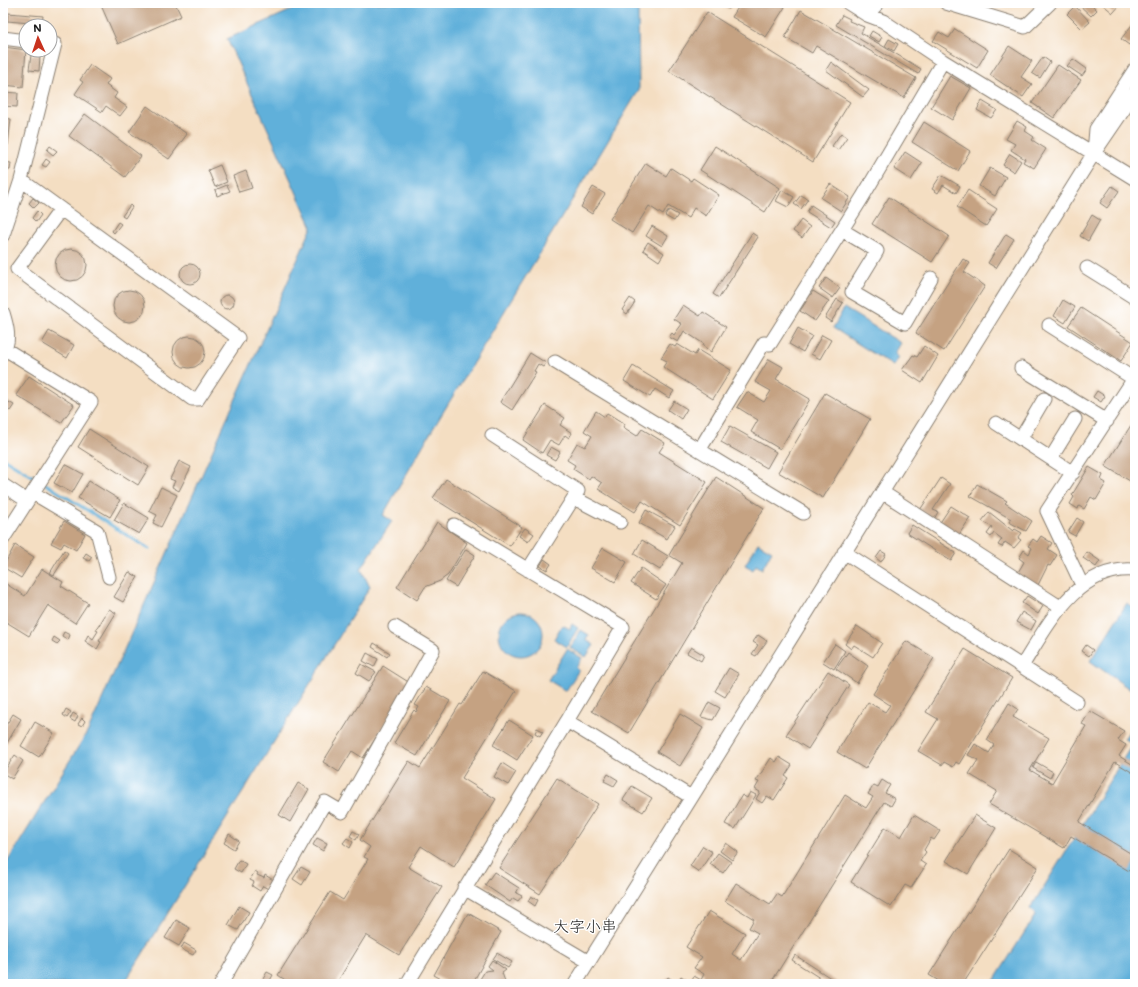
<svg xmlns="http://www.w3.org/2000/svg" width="1138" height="987" viewBox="0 0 1138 987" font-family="Mali,'Klee One',sans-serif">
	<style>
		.water { fill: #60b0da; stroke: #3e667b }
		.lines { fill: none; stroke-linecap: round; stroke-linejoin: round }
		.stream { stroke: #60b0da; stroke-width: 3 }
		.building { fill: #c5a282 }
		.minor-casing { stroke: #887d6f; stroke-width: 15 }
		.minor { stroke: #fff; stroke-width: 13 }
		.labels { text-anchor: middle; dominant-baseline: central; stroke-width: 3; stroke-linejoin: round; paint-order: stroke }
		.quarter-label { font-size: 16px; fill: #1c1c1c; stroke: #fff }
	</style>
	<rect width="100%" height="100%" fill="#fff"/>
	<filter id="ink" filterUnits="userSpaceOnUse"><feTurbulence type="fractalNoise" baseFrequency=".025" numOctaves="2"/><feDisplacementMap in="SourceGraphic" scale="8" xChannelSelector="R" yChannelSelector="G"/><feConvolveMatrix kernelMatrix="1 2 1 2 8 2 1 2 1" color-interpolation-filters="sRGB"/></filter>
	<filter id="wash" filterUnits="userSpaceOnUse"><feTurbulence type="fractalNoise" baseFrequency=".012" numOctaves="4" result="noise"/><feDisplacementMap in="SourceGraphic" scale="16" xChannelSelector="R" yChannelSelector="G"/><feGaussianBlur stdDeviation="0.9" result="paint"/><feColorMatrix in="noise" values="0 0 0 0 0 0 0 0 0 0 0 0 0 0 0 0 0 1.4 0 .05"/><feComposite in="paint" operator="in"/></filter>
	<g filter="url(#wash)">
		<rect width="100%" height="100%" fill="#f4dec2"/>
		<path class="water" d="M307,3H638L639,90L425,442L383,515L392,521L361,569L370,587L124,984H3V869L88,731L312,227L227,39Z
			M844,308L901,343L895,353L899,358L893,366L833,328Z
			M758,543L772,551L762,569L756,565L753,570L745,565Z
			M1127,603L1135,608V693L1090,661Z
			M499 634a22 22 0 1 1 44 0a22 22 0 1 1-44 0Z
			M572,624L578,628L567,647L554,639L562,625L570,629Z
			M581,630L589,635L586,640L594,645L586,657L570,648Z
			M567,649L582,658L576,668L579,670L566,691L548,680Z
			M1135,722V984H992L1036,914L1030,909L1133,743L1124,739Z"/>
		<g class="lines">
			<path class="stream" d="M3,458L37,479
				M44,483L149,549"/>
		</g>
		<g id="blocks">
			<path class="building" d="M100,3H175L181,16L118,44Z
				M726,3H733L729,9L724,6Z
				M741,3H779L785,7L766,37L732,17Z
				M1077,3H1090L1097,10L1091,16Z
				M1101,3H1122L1113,13Z
				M1075,6L1090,22L1082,29L1067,14Z
				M801,10L916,78L904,98L816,46L812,53L785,37Z
				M707,12L850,102L813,162L669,71Z
				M8,13L43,16L42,24L7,21Z
				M842,15L850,19L849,21L864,27L861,33L921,69L918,74L836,25Z
				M1135,21V38L1129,45L1121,39Z
				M955,29L988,50L977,68L933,41L939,32L949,38Z
				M872,31L882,37L879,42L869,36Z
				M889,39L898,44L894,51L885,46Z
				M1009,46L1032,61L1021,77L1032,84L1023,97L990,75Z
				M3,47L26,50L23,87L3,85Z
				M31,55H40L39,71L29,70Z
				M1043,57L1050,62L1040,78L1032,73Z
				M1073,59L1087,69L1082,76L1067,66Z
				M831,62L869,90L863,97L826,70Z
				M90,65L110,79L106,85L117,93L114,98L127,107L120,116L106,106L102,112L75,94L83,82L80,80Z
				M1058,65L1081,80L1054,118L1032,103Z
				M950,76L971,88L952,120L931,107Z
				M3,92L18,93L17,107L3,106Z
				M982,101L997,110L991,118L977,110Z
				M147,106L187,134L169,159L129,132Z
				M85,114L141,156L125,177L69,136Z
				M3,118L11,119L8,145H3Z
				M1017,121L1027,127L1025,131L1034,137L1032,140L1046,149L1034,168L1023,162L1025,159L1011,150L1015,144L1006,139Z
				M924,122L970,151L958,171L912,142Z
				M841,133L847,137L838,150L832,146Z
				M50,146L57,151L53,155L47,150Z
				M715,146L780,188L765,212L700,170Z
				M905,152L922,163L911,180L894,169Z
				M1010,154L1021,161L1014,172L1003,165Z
				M46,159L50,162L46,167L42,165Z
				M3,162L11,163L10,170H3Z
				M646,163L666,176L671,168L691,181L693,178L719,195L706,216L694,208L688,218L668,206L663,215L649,206L632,233L610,219Z
				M220,165L227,182L215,187L208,170Z
				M990,168L1006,177L995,196L979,186Z
				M246,171L252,188L239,192L233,176Z
				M3,175L6,176L4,206H3Z
				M941,175L960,186L956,193L943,185L938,193L932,189Z
				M830,184L850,197L841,211L821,198Z
				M227,185L230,191L217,196L215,190Z
				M1112,186L1119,191L1107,208L1100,203Z
				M593,187L605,194L592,214L581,207Z
				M782,190L794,197L788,207L776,201Z
				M968,190L997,209L986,226L957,207Z
				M801,195L808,199L801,209L794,204Z
				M889,197L949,236L932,262L872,224Z
				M33,198L39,203L34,208L29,203Z
				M130,205L132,207L125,218L122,216Z
				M811,205L835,221L831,227L807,212Z
				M669,210L678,215L674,221L665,216Z
				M37,211L41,215L36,222L32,218Z
				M1092,215L1100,220L1088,241L1080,236Z
				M801,220L810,227L802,238L793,231Z
				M118,222L121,224L114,233L112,231Z
				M652,226L668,236L662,246L646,236Z
				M752,233L758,237L719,298L713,294Z
				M1006,234L1014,239L996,268L988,263Z
				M648,242L664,253L659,261L643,250Z
				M55 265a16 16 0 1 1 32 0a16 16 0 1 1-32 0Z
				M963,259L970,263L964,272L985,286L944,351L916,333Z
				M180 274a10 10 0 1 1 20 0a10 10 0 1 1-20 0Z
				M826,278L840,288L833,298L819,288Z
				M113 306a16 16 0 1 1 32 0a16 16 0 1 1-32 0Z
				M813,291L829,301L815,321L800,311Z
				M220 302a7 7 0 1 1 14 0a7 7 0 1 1-14 0Z
				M630,298L635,302L627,314L622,310Z
				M837,299L843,303L831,322L825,318Z
				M1063,300L1075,307L1065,323L1054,316Z
				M683,305L700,316L703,312L726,327L711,352L703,346L704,344L684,331L678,342L669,337L672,333L674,335L682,324L674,319Z
				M1081,308L1133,342L1121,361L1068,326Z
				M798,328L812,336L803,352L789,344Z
				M49,331L74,345L67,358L42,343Z
				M822,335L831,340L820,359L811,354Z
				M173 352a16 16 0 1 1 32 0a16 16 0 1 1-32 0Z
				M670,344L675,347L677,344L695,355L698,350L731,370L713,399L663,367L667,361L661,358Z
				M924,346L938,356L922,383L902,370L913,355L917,357Z
				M530,353L546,363L543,367L538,364L534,371L536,372L512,410L500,402Z
				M769,359L783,367L776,379L810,399L780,449L751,432L758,420L737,407L747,392L764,402L771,391L755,382Z
				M633,366L674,391L669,398L655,389L650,397L624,381Z
				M29,376L74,405L61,423L16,395Z
				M1097,391L1105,396L1101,402L1093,397Z
				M825,393L870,419L823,498L778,472Z
				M3,399L14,405L10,411L3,406Z
				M674,401L687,409L681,419L668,410Z
				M545,405L565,418L560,425L572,433L569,438L565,435L559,445L550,440L542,453L523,440Z
				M596,411L605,417L607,413L625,424L623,427L637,436L642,429L665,443L659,452L707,482L680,525L642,501L635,512L598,489L602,483L591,476L589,479L573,469L575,465L567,460L577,443L585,447L592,436L584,431Z
				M1135,419V484L1105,466Z
				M730,426L776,452L767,468L721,442Z
				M89,429L149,467L138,485L78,447Z
				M551,447L560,452L555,460L546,455Z
				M179,461L191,467L179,491L172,487L175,481L170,479Z
				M65,464L83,474L72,493L54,483Z
				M1089,467L1103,475L1101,480L1106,483L1096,500L1091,497L1084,509L1079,506L1078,509L1070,504L1074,497L1072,495Z
				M716,477L764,508L629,733L592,711L682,563L669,555Z
				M941,478L950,484L933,510L938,512L934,519L920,510Z
				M446,479L522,527L510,546L433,498Z
				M89,481L120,500L110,517L78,498Z
				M977,484L1007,501L1005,503L1032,521L1026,531L1009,522L1011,519L970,496Z
				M161,487L177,495L161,527L153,523L157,515L149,511Z
				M124,503L149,518L139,534L114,520Z
				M951,506L970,518L958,536L939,524Z
				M646,510L675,526L667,539L639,523Z
				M989,512L1013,531L1015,529L1022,533L1018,538L1021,540L1014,548L1005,542L1002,547L998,545L1002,539L994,533L991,537L987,534L992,527L982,521Z
				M1077,518L1083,522L1075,536L1068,532Z
				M64,521L85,534L76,550L64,543L61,548L51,543Z
				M437,522L467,543L448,575L440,581L425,587L417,600L397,587Z
				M912,525L956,553L951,561L907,533Z
				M525,528L534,534L528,542L519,536Z
				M1041,536L1052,543L1048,549L1057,555L1050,566L1048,565L1037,587L1017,574L1024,562L1019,558L1024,550L1029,554L1032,548L1028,546L1033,539L1037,542Z
				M642,540L668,556L660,570L634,554Z
				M15,545L34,557L21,578L3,567Z
				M603,548L627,562L615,582L591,568Z
				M466,549L475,555L456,587L446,581Z
				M64,550L68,553L54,575L50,573Z
				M881,551L886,554L881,562L876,558Z
				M1087,552L1100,561L1096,567L1083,558Z
				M86,553L92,557L89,561L83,558Z
				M544,559L551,564L547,570L540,566Z
				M641,568L666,585L656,599L631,583Z
				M42,569L63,582L61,586L88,603L75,623L48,605L29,636L3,620V582L25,596Z
				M129,572L138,577L123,602L114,597Z
				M1027,596L1043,606L1038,614L1022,603Z
				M109,609L116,613L99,641L101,642L97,649L85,641L88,635L93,639L98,631L96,630Z
				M1022,612L1036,621L1031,630L1016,622Z
				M857,626L882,643L873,657L854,645L851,649L845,644Z
				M64,632L70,635L68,640L62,636Z
				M758,635L767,641L756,656L752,654L758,645L753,642Z
				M54,637L60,641L57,644L52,641Z
				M906,641L934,658L865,769L837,752L868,702L885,712L890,705L873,694Z
				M374,643L390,653L387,657L372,647Z
				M835,644L845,651L834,669L823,662Z
				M1086,645L1093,650L1089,656L1082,651Z
				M691,647L704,655L701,661L687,653Z
				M965,649L1012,678L959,764L956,762L953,767L944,762L942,765L918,751L938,719L926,712Z
				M848,652L868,666L857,683L836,669Z
				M367,653L378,659L374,667L363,661Z
				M361,664L376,672L369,681L356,673Z
				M383,666L410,683L363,758L352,751L339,772L323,762Z
				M729,668L739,674L725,697L715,691Z
				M483,671L516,691L462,778L496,799L454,867L421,846L408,867L442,887L399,955L366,935L336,984H291L278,975L330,892L343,900L368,859L364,857L370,847L360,840L409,761L420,768L460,704L462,705Z
				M828,671L849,685L808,749L786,735Z
				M426,687L450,701L417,756L394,743L414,710L416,712L419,707L415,705Z
				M709,702L720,708L713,720L701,717Z
				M1009,703L1018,709L1013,717L1049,738L1030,770L1052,783L1086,726L1082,724L1090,711L1124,731L1118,740L1126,745L1119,756L1135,766V774L1115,762L1079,822L1135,856V861L1129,871L1071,836L1064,848L989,804L997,791L969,774L978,760L968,755L975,744L989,753L994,745L987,740Z
				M66,709L71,712L67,718L63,715Z
				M73,713L78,716L75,722L70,719Z
				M13,714L21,719L7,743L3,740V730Z
				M680,714L703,728L680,766L657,752Z
				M82,718L85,721L82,726L78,724Z
				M509,720L533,735L517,760L493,745Z
				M35,722L54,733L39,757L21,746Z
				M537,728L543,731L540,736L535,733Z
				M15,755L23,761L12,779L3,773Z
				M779,757L792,765L785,776L788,778L774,800L767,796L762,803L756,799L760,792L755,789L759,782L756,781L771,758L776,762Z
				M1036,762L1053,772L1050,778L1033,768Z
				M502,763L516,772L508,785L494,777Z
				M608,774L618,780L614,786L604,781Z
				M557,778L598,804L540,894L499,868Z
				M882,780L890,785L885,793L895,799L891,806L884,802L770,984H663L668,977L677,983L681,976L690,982L694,976L701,980L704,974L694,968L702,957L686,947L709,911L745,933L732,954L741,960L758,933L749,928L754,919L725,901L736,883L770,904L777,894L782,897L845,795L866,808L873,797L868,794L874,785L878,787Z
				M298,783L309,789L290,822L279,815Z
				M632,786L652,798L643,812L623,800Z
				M750,792L756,795L735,829L725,824L742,795L747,798Z
				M914,815L940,831L934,840L931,838L924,850L926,852L920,861L926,865L911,888L905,885L891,907L851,882L885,827L901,837Z
				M975,815L996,828L968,874L946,861Z
				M353,831L359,834L356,840L350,836Z
				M229,834L239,841L234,849L224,843Z
				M317,838L327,843L323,851L313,845Z
				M347,838L353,842L350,848L343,843Z
				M726,843L738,852L732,860L720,851Z
				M703,846L712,852L699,872L690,866Z
				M1009,849L1038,867L963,984H944L929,975Z
				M718,853L731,862L723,873L710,864Z
				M239,860L246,864L241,873L234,869Z
				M301,867L310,872L302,885L293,879Z
				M255,871L258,873L257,875L264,878L265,875L275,881L270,890L263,886L260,891L252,886L254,882L250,880Z
				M494,872L519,888L516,893L522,896L518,901L513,898L510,902L485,885Z
				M531,896L538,900L535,906L528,901Z
				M239,906L249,912L238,930L228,925Z
				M468,913L501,932L472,984H450L434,975Z
				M176,920L190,928L179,946L165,938Z
				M184,943L196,950L193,955L181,949Z
				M497,953L512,962L508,968L493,959Z
				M795,955L840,984H829L792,960Z
				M492,960L506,970L502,973L506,984H477L485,971L493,970L488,966Z
				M267,972L273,975L268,984H260Z"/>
		</g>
	</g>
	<g filter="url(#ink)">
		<use href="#blocks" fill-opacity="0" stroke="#887d6f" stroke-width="1"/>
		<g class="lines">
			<g class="minor-casing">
				<path id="minor" d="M848,3L867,15L883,21L943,61L1135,179
					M946,3L1025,27L1050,3
					M867,15L878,3
					M3,38L26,41
					M50,43L55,44L21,180L238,338L198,399H192L17,269L61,209
					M1094,153L1096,129L1135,69
					M842,230L877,251L852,292L905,323L931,278
					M3,235L21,180
					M1087,268L1135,298
					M3,313C7,326 11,340 3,353
					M1049,325L1134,379
					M555,362L803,513
					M1021,368L1107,421
					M996,423L1073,473
					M492,435L578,491L528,570
					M1021,438L1044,399
					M700,449L764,343L770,344L862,198L943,61
					M1051,458L1075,419
					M3,485L26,500
					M882,492L1060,607
					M33,493L97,531L109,577
					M574,498L620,522
					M454,525L623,627L567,721
					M3,539L91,402L5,349
					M844,552L1077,702
					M1082,585L1047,511L1135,377
					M1022,666C1048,625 1077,565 1135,570
					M464,888L589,962
					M221,984L325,802L342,812L433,650L395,627
					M407,984L567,721L691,797
					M575,984L1094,153L1135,93"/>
			</g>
			<use href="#minor" class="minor"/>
		</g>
	</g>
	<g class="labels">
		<g class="quarter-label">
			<text x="585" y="925">大字小串</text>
		</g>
	</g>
	<rect width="1138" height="987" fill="none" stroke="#fff" stroke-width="16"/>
	<g transform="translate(38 38) rotate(357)"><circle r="19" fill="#ffffff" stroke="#a4a4a4"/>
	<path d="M0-3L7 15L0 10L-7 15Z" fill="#c8321e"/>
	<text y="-6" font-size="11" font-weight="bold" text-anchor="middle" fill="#1c1c1c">N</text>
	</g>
</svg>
